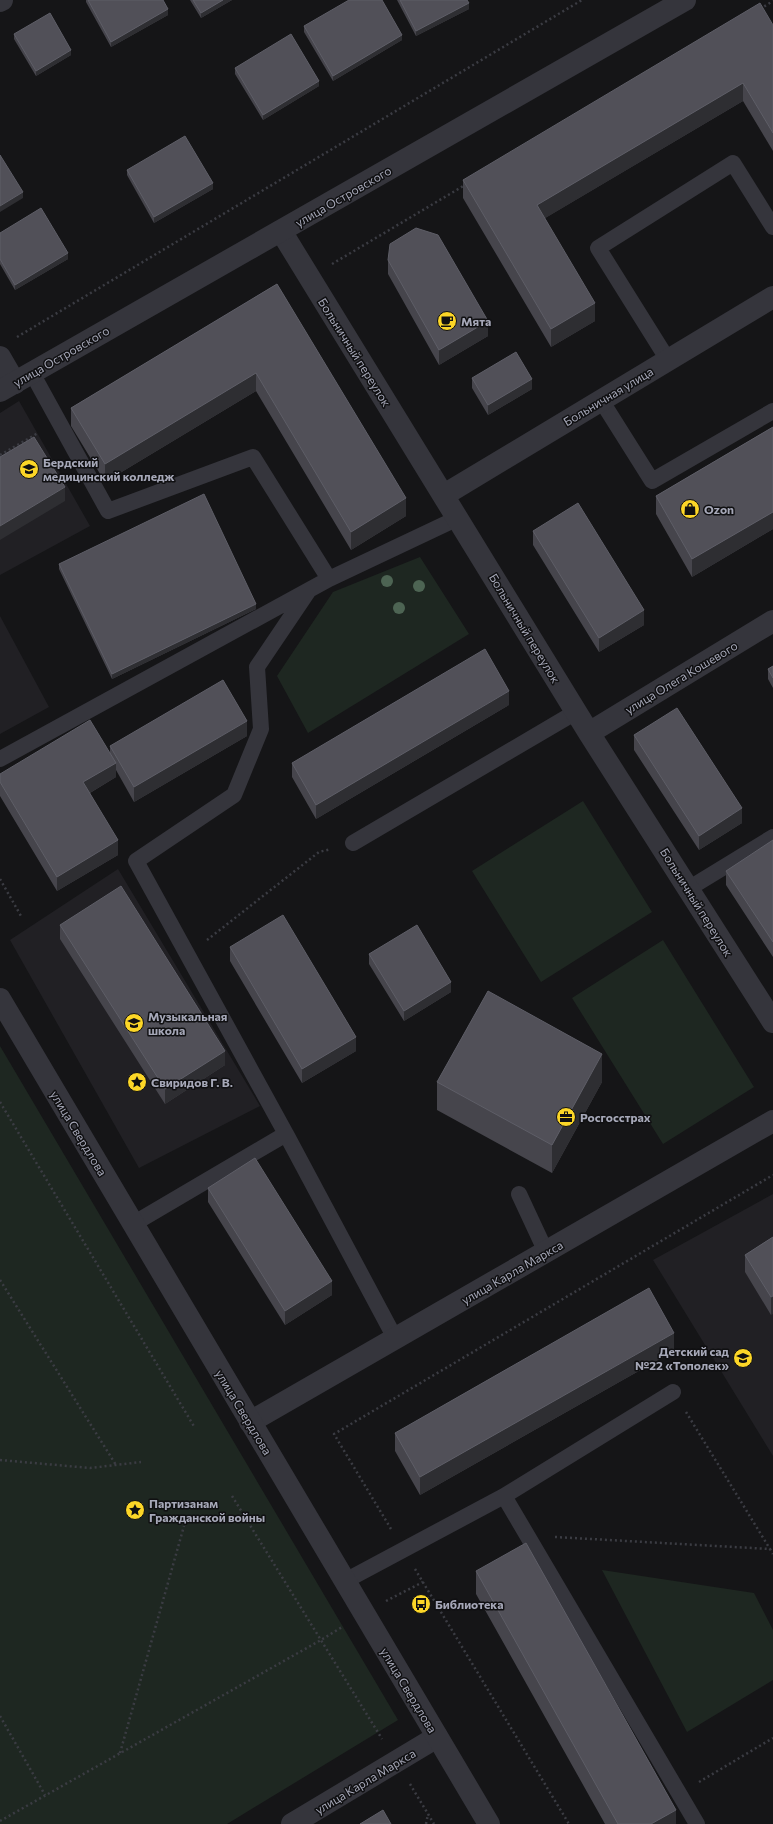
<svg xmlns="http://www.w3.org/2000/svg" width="773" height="1824" viewBox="0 0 773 1824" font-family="Commissioner,sans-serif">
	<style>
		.built { fill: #212024 }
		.green { fill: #1e2721 }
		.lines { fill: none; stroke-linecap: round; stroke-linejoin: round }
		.path { stroke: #3b3c43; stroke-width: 2.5; stroke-dasharray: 2 3; stroke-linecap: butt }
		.service { stroke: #35353c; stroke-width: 16 }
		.minor { stroke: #35353c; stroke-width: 22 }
		.tertiary { stroke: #35353c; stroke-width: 22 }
		.tree { fill: #4d6453 }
		.wall { fill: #46454c }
		.shaded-wall { fill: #2e2e32 }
		.building { fill: #515058; stroke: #5e5e67 }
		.labels { text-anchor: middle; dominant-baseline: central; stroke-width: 3; stroke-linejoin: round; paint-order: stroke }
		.street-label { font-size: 12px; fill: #a6a8b8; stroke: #101012 }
		.poi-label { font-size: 12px; font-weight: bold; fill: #a6a8b8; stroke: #101012; text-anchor: start }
	</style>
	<rect width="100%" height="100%" fill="#151517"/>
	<path class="built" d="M19,401L90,526L0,575V413Z
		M0,616L49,707L0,734Z
		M118,869L260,1106L139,1168L10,940Z
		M773,1194V1456L653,1260Z"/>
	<path class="green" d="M420,557L469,634L308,733L277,676L333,592Z
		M583,801L652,912L541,982L472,871Z
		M663,940L754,1087L663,1144L572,998Z
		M0,1046L398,1720L227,1824H0Z
		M602,1570L754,1593L773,1630V1680L687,1732Z"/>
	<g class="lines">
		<path class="path" d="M760,9L773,1
			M332,264L465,185
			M17,337L582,0
			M0,455L38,433
			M0,879L21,916
			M207,940L319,852L331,849
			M0,1102L195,1428
			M0,1280L116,1465
			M686,1412L770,1549
			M0,1460L90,1468L141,1462
			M232,1496L382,1739
			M391,1529L334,1434L773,1175
			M555,1537L770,1549L773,1554
			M415,1569L569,1824
			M386,1601L423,1582
			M0,1716L45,1795
			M120,1753L184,1526
			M699,1782L773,1738
			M410,1784L434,1824
			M0,1821L321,1640L342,1627
			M426,1824L428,1814"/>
		<path class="service" d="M668,360L598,248L733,163L773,227
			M32,373L108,511L253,457L329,579
			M601,400L652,481L773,411
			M0,759L329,579L458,518
			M353,843L576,712
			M688,889L773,837
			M286,1134L136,861L234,795L261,729L257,667L309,590
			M519,1194L546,1252
			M133,1224L286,1134L396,1340
			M504,1496L673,1392
			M345,1581L504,1496L697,1824"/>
		<path class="minor" d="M0,1L2,0
			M281,231L589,733L773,1022
			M0,357L15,383
			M444,495L773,297
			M589,733L773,621
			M250,1422L773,1121
			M292,1824L437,1737"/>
		<path class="tertiary" d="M0,391L685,0
			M0,999L489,1824"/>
	</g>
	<g class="tree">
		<circle cx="387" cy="581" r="6"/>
		<circle cx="419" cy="586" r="6"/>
		<circle cx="399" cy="608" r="6"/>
	</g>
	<path class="wall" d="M86,0H163L168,15L111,47L86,2Z
		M190,0H232L201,18Z
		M397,0H467L469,9L416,36Z
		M773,25V151L743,101L545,218L595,321L551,347L463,198V180Z
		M304,26L402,40L333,81L304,32Z
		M14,34L71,55L36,76L14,39Z
		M235,68L319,86L263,120L235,74Z
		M127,170L213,189L154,223L127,175Z
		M0,233L68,259L15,290L0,264Z
		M388,260L488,336L439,365L388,274Z
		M277,284L406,516L351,550L256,391L105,482L71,426V408Z
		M472,378L532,389L488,415L472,388Z
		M773,427V529L692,577L656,514V496Z
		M533,531L644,625L599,652L533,545Z
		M59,564L256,609L112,679L59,569Z
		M773,666V688L768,679V669Z
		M509,705L316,819L292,777V763Z
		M634,735L742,823L699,850L634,750Z
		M247,736L134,802L116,770V777L90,793L118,855L57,891L0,796V774L110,754V746Z
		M773,840V957L726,885V871Z
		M60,925L225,1065L165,1104L60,939Z
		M230,947L356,1051L302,1083L230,961Z
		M369,954L451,992L404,1021L369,964Z
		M437,1082H602L552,1173L437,1110Z
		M208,1188L332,1295L285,1325L208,1202Z
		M773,1237L771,1315L745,1272V1255Z
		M674,1351L420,1495L395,1451V1433Z
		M476,1571L676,1824H605L476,1594Z"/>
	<path class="shaded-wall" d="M223,0H232L201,18V13Z
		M469,3V9L416,36V31Z
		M168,9V15L111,47V42Z
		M402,35V40L333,81V76Z
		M71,50V55L36,76V71Z
		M319,81V86L263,120V115Z
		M743,83V101L537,223V205Z
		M213,183V189L154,223V217Z
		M23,192V198L0,212V206Z
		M68,253V259L15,290V285Z
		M595,303V321L551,347V329Z
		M488,321V336L439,365V350Z
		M256,373V391L105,482V464Z
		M532,379V389L488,415V405Z
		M65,487V501L0,540V526Z
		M406,498V516L351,550V532Z
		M773,512V529L692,577V559Z
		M256,604V609L112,679V674Z
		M644,610V625L599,652V638Z
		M509,691V705L316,819V805Z
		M247,721V736L134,802V787Z
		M116,763V777L83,797V782Z
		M742,808V823L699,850V836Z
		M118,840V855L57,891V877Z
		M451,982V992L404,1021V1011Z
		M356,1037V1051L302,1083V1069Z
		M225,1051V1065L165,1104V1089Z
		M602,1054V1082L552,1173V1145Z
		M332,1281V1295L285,1325V1311Z
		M773,1296V1314L771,1315V1297Z
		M674,1333V1351L420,1495V1477Z
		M676,1810V1824H651Z"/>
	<path class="building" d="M88,0H163L168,9L111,42Z
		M193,0H223L201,13Z
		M349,0H382L402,35L333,76L304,26Z
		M400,0H467L469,3L416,31Z
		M760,3L773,25V133L743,83L537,205L595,303L551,329L463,180Z
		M50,13L71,50L36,71L14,34Z
		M291,34L319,81L263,115L235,68Z
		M185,136L213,183L154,217L127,170Z
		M0,155L23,192L0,206Z
		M41,208L68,253L15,285L0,259V233Z
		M416,228L438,235L488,321L439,350L388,260L390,244Z
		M277,284L406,498L351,532L256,373L105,464L71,408Z
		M516,352L532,379L488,405L472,378Z
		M773,427V512L692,559L656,496Z
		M34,437L65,487L0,526V457Z
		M204,494L256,604L112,674L59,564Z
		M578,503L644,610L599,638L533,531Z
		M485,649L509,691L316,805L292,763Z
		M773,666V678L768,669Z
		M223,680L247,721L134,787L110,746Z
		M677,708L742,808L699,836L634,735Z
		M90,720L116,763L83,782L118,840L57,877L0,782V774Z
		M773,840V942L726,871Z
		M121,886L225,1051L165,1089L60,925Z
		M283,915L356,1037L302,1069L230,947Z
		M417,925L451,982L404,1011L369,954Z
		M488,991L602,1054L552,1145L437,1082Z
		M255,1158L332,1281L285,1311L208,1188Z
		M773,1237V1296L771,1297L745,1255Z
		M649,1288L674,1333L420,1477L395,1433Z
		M526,1543L676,1810L651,1824H618L476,1571Z
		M383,1810L391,1824H360Z"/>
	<defs>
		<g id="cafe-disc" transform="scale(1)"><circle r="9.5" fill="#fcd627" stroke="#101012"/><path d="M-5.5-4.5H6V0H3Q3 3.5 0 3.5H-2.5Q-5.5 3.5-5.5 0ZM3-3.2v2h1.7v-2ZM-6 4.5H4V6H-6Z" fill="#111"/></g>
		<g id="university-disc" transform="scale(1)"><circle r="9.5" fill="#fcd627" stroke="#101012"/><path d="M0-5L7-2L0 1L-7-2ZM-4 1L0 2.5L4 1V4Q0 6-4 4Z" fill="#111"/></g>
		<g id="shop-disc" transform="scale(1)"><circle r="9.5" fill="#fcd627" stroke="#101012"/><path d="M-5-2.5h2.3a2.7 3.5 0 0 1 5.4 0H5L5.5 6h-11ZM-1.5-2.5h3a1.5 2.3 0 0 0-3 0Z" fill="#111"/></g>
		<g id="school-disc" transform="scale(1)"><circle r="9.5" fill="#fcd627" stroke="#101012"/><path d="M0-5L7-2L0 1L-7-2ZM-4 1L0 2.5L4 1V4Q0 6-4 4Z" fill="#111"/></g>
		<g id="sight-disc" transform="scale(1)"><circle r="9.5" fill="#fcd627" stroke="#101012"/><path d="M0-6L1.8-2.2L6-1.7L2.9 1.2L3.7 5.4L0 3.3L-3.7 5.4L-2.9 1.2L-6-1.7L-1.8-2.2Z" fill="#111"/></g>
		<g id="office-disc" transform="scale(1)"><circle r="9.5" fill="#fcd627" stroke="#101012"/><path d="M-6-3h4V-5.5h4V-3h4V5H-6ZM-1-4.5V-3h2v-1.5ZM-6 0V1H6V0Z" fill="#111"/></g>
		<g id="bus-disc" transform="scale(1)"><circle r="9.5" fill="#fcd627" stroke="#101012"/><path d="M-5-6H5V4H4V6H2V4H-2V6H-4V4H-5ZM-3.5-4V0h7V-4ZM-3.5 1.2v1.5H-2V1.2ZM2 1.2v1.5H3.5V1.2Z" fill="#111"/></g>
	</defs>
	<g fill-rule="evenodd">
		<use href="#cafe-disc" x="447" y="321"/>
		<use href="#university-disc" x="29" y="469"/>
		<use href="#shop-disc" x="690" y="509"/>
		<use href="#school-disc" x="134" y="1023"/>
		<use href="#sight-disc" x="137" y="1082"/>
		<use href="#office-disc" x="566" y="1117"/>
		<use href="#school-disc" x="743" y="1358"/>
		<use href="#sight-disc" x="135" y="1510"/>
		<use href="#bus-disc" x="421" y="1604"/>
	</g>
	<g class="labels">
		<g class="street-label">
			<text transform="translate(343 196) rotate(-30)">улица Островского</text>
			<text transform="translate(355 352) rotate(58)">Больничный переулок</text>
			<text transform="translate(61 356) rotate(-30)">улица Островского</text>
			<text transform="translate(608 396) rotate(-31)">Больничная улица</text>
			<text transform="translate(525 628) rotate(59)">Больничный переулок</text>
			<text transform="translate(681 677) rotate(-31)">улица Олега Кошевого</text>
			<text transform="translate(697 902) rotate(58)">Больничный переулок</text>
			<text transform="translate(79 1133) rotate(59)">улица Свердлова</text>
			<text transform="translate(512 1272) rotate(-30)">улица Карла Маркса</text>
			<text transform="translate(244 1412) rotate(59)">улица Свердлова</text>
			<text transform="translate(409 1690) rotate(59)">улица Свердлова</text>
			<text transform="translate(365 1781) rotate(-31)">улица Карла Маркса</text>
		</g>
		<g class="poi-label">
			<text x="461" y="321">Мята</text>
			<text x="43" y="462">Бердский<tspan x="43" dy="14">медицинский колледж</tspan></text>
			<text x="704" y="509">Ozon</text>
			<text x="148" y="1016">Музыкальная<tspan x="148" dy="14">школа</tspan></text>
			<text x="151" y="1082">Свиридов Г. В.</text>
			<text x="580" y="1117">Росгосстрах</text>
			<text x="729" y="1351" text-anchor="end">Детский сад<tspan x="729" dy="14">№22 «Тополек»</tspan></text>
			<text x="149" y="1503">Партизанам<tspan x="149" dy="14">Гражданской войны</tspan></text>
			<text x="435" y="1604">Библиотека</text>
		</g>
	</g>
</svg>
